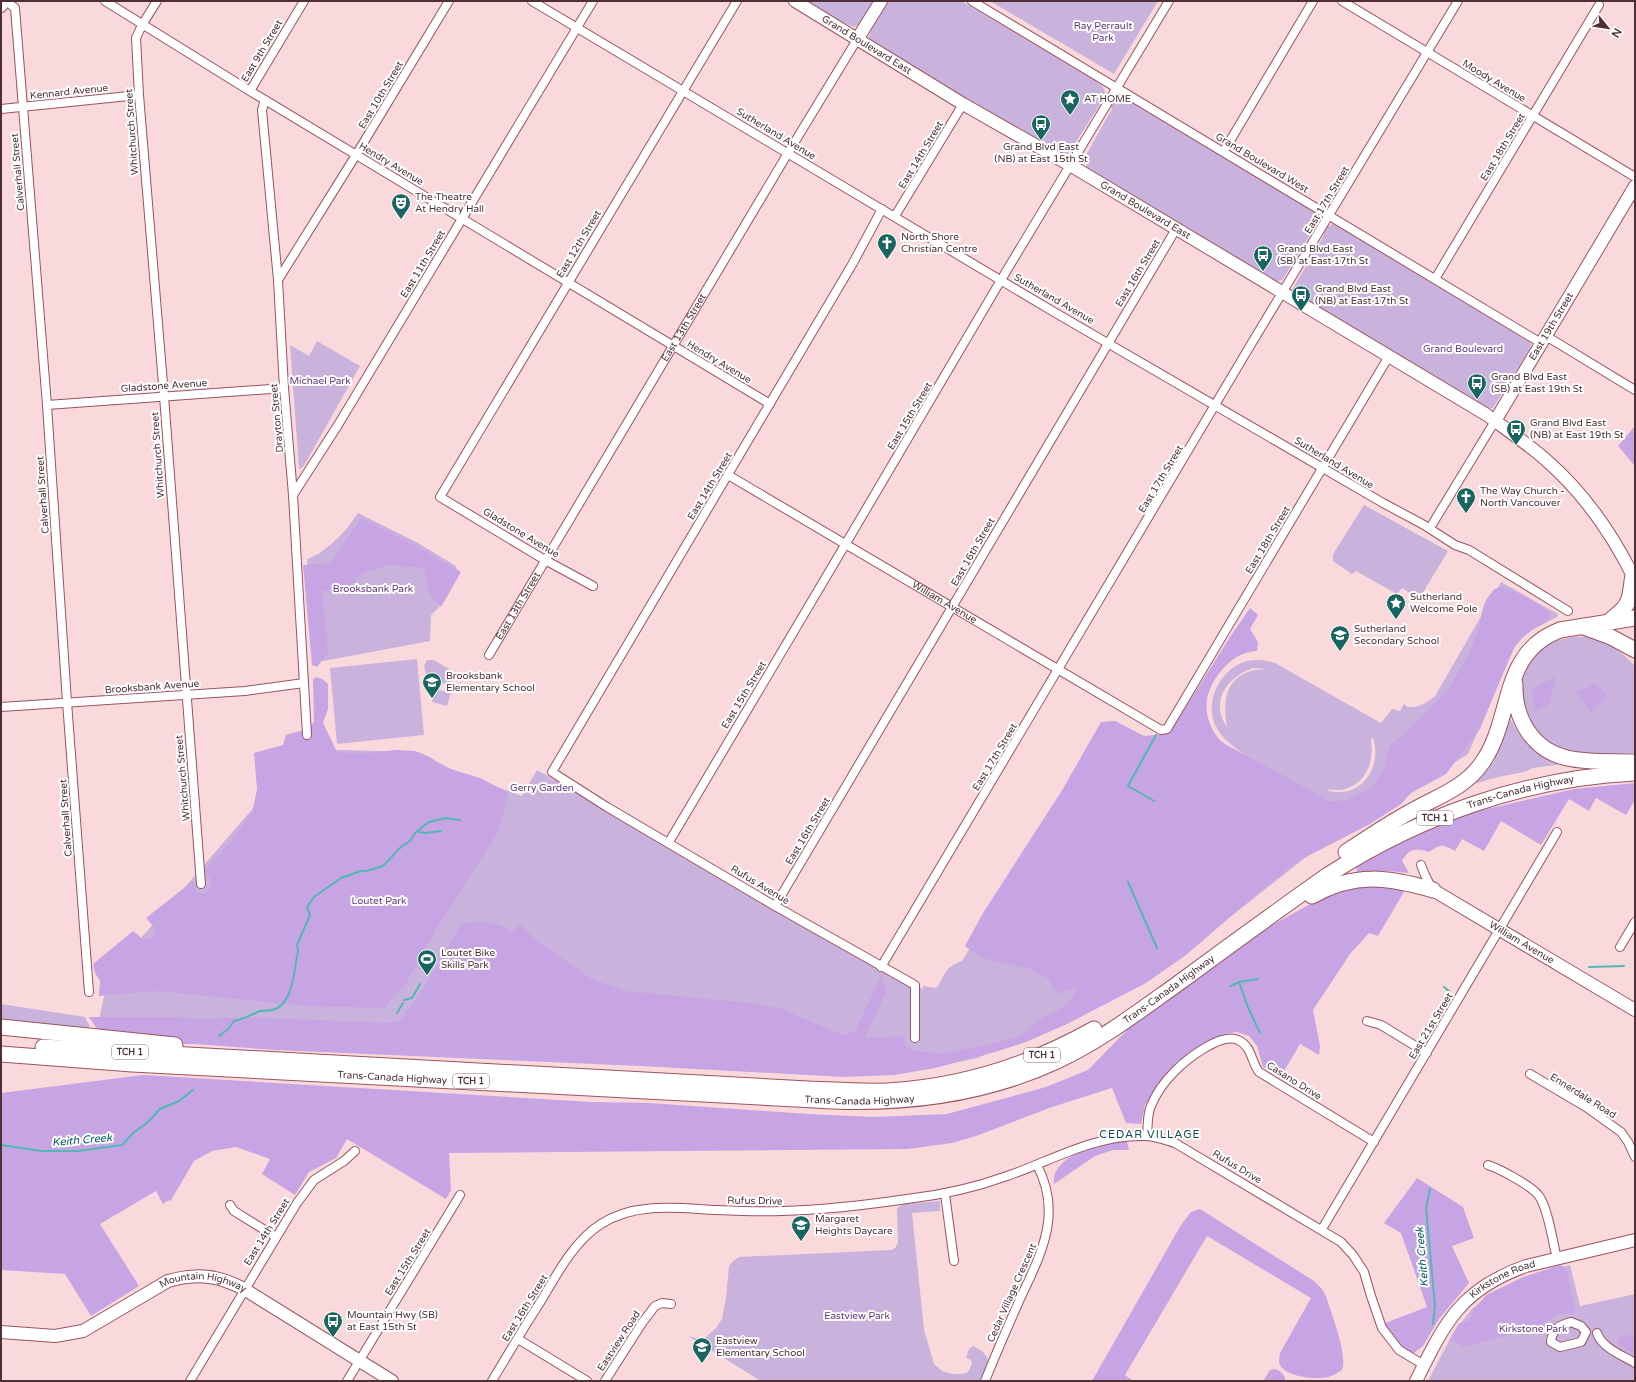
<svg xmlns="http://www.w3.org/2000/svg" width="1636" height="1382" viewBox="0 0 1636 1382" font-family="'Varela Round',sans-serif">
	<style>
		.green { fill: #c9b2dc; fill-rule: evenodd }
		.forest { fill: #c7a4e3 }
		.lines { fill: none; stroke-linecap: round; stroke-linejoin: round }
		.stream { stroke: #52b8b1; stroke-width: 2 }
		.street-casing { stroke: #995460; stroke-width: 10 }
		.secondary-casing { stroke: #995460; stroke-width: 14 }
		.highway-casing { stroke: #995460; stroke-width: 17 }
		.street { stroke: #fff; stroke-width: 8 }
		.secondary { stroke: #fff; stroke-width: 12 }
		.highway { stroke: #fff; stroke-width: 15 }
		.labels { text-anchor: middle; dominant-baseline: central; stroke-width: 4; stroke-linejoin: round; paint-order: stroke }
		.shield { fill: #fff; stroke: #846d72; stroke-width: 1 }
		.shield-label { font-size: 9px; font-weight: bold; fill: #4f2f35 }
		.park-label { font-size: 10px; fill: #623680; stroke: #fff }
		.street-label { font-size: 10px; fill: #4f2f35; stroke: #fff }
		.poi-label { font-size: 10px; fill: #4f2f35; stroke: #fff; text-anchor: start }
		.neighbourhood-label { font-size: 11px; letter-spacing: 1px; fill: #124f4b; stroke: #fff }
		.water-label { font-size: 11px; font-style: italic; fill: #04605b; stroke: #fff }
	</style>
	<rect width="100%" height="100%" fill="#fad9dd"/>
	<path class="green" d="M803,1H873C868,9 863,24 854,27L824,14Z
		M888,1H962L1096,81L1103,87L1105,92L1102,101L1071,150L1067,155H1063L1027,137L868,39L872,28Z
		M990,1H1158L1114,74Z
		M1120,96L1319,214C1321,222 1318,226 1312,231L1283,279L1279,281H1276L1259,270L1245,265L1087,170L1086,155L1112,109L1111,106L1117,98Z
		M1335,224L1530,341L1531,344L1530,349L1493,408H1488L1469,396L1459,394L1292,293L1293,288L1323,237C1324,230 1327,224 1335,224Z
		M317,341L360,366L305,464L301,469L299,468L290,345L309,356Z
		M1364,505L1448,551L1419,599L1402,588L1397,594L1356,571L1352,574L1333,561V555L1335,551Z
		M358,513L418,543L456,566L458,575L440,606L431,615L430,641L323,661L317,658L307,560C311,556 316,556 320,553C337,540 347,530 358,513Z
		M1501,582L1558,614L1557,617L1530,631L1516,644L1468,754L1315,850L1154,977L978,1058L895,1075L795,1073L95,1037L109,975L304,749L418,752L461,774L522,796L537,770L923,989V986L935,988C941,985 941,977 946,972C950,966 956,963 962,961L1109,723L1164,745L1274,771C1255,759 1227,748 1216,727C1203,702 1221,668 1247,661C1257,659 1266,660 1275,663L1388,727L1381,723L1392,709L1400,711L1404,704L1407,707C1419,708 1426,703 1435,696ZM1253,668L1267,669C1262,670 1257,669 1251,671C1224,679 1223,704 1227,727C1209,702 1228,676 1253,668ZM1373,737C1383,768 1360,801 1326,790C1332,789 1339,791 1345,789C1368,782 1374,760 1371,739Z
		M1589,636C1607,643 1622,651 1635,666V753L1585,754L1562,751L1546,744L1524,719L1520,682L1525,667L1538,652L1554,641L1573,637Z
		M417,659L424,735L337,744L330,668Z
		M427,660H434L455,673L450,685L441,683H428L424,666Z
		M435,689L451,693L447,706L432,702Z
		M1507,713C1523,742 1529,751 1562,764L1533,768L1524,772L1498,777L1474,784L1494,762Z
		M1,1004L85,1017L91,1029L1,1022Z
		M940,1201V1211L912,1213L924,1330L934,1364L942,1371L953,1374H963L968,1372L972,1364L971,1360L966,1358L969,1349L973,1346C991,1354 994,1367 979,1381H761L688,1336L703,1340L716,1328L722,1319L726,1298L729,1266L733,1261L739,1257L891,1250L895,1248L898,1243L897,1208L903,1204Z
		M1570,1265L1580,1306L1635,1294V1381H1428L1454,1331L1473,1308L1484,1299L1537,1273Z"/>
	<path class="forest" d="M1635,426V466L1618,446Z
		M361,518L418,547L461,572L441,607L429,594L425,568L388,565L361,574L350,586L322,591L328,653L317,667L312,665L303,565L331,563Z
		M1503,587L1528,598L1549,612V618L1543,624L1536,627L1523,637L1513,649L1480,729L1446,774L1411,793L1401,804L1370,824L1300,860L1265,887L1186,955L1146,983L1067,1024L1026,1042L995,1052L935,1068L894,1075L844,1077L641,1066L276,1050L194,1044H107L89,1017H171L204,1019L219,1018H268L392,1023L401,1020L425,986L461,924C482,920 494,921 512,932L520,924L535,940L592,979L625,991L750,1003L780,1008L842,1035L855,1032L881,976L886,992L865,1038L903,1036C904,1042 904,1046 910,1049C914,1052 937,1053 943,1053C954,1053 1014,1039 1023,1034C1027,1031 1030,1026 1034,1023C1048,1014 1075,1006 1076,987L1057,994L1047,977C1041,977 1036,971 1030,969C1004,961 988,965 965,946L983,913L1061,792L1101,722L1115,721L1144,736L1166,734L1180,716L1230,637L1250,608L1258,615L1250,629L1258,642L1257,651C1237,652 1224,665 1214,681C1202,700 1205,722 1219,739C1224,745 1239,751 1246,755C1274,770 1302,786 1330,802L1347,800L1374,785L1385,768L1389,747L1414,724L1449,688L1468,656L1480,626L1482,611L1486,600L1494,589Z
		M1556,676L1549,705L1534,711L1532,689Z
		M316,677L322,679L328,684V709L323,723L337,752L361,754L397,750L415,751L430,757L444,767L480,778L507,792L508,796L498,832L437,928L405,985L384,1008L308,1006L156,991L99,996L100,981L95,973L93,964L133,931L144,940L151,938L155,934V928L146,918L193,881L197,892L204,894L210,888L211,880L204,871L226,847L252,814L257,789L254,753L283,745L286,735L307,729L314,722L313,679Z
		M1595,683L1607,696L1591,712L1577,693Z
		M1635,783V800L1626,815L1596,798L1589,811L1569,799L1541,845L1501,821L1484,851L1462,839L1455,851C1442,844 1441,844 1429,852C1417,847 1408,849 1402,861L1409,873L1388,871L1357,872L1356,867L1395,846L1461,815L1574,789Z
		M1366,881L1405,890L1378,936L1369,933L1350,954L1313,1010L1320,1046L1319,1055L1300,1044L1280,1078L1263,1067L1257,1046L1249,1036L1237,1032L1224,1034L1202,1045L1178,1061L1145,1105L1141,1124L1126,1123L1112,1088L1052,1107L976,1136L952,1143L908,1149L449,1153L451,1190L446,1199L347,1139L336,1158L309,1172L295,1195L262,1174L270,1159L236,1147L212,1151L194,1161L170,1202L169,1200L163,1204L156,1191L100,1224L139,1286L91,1316L65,1274L1,1270V1093L143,1075L591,1102L650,1103L809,1114L873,1117L947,1114L1046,1087L1088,1070L1130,1027L1209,971L1254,935L1334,891Z
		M1127,1142L1129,1150H1113L1095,1156L1054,1184C1051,1162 1081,1150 1099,1145C1108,1142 1118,1142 1127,1142Z
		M1417,1178L1463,1207L1474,1238L1452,1246L1469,1283L1439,1319L1423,1346L1414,1353L1407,1352L1389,1334L1385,1323L1427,1307L1401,1233L1384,1223Z
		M1200,1209L1314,1281L1322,1289L1326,1296C1331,1314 1348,1354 1342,1370C1338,1372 1335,1375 1331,1376C1319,1381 1291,1377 1282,1368C1278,1364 1279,1358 1280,1353L1311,1298L1207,1236L1125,1375L1133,1381H1092L1181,1225L1191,1212Z
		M1560,1265L1566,1268L1575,1312L1556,1315L1537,1327L1463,1347L1451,1340L1458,1324L1469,1321L1474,1310L1486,1295L1523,1277Z
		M1635,1334V1355L1617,1344L1620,1337Z
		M1275,1369C1280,1371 1286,1375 1285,1381H1263L1270,1370Z"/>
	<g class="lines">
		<path class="stream" d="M1154,801L1128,786L1156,735
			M419,832L425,833L441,831
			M1128,882L1157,948
			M1589,967L1624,966
			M1239,982L1247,1005L1260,1033
			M1231,986L1239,982L1258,979
			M1444,987L1450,992
			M404,1000L412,998L420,984
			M397,1013L403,1003
			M219,1036L229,1028L234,1021C244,1019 250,1015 260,1011C264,1010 268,1011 272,1010C294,1005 294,969 298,951L297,945L310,915L307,907L314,897L341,878L361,871H367L383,866L401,847L410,841L416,832L429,822L445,818L460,820
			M1,1145L41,1151H78L122,1145L133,1133L148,1122L160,1109L179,1101L193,1090
			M1430,1189L1426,1208L1435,1306L1433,1324"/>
		<g class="street-casing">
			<g id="street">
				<path d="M6,1L15,8L47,405L67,702L89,992"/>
				<path d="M105,1L250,91L770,404"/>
				<path d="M157,1L142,25L136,38L139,95L164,396L201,884"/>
				<path d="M532,1L1054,312L1383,503L1424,525L1455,545L1469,550L1568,611"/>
				<path d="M972,1L1541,343"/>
				<path d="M1342,1L1635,177"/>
				<path d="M250,91L304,1"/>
				<path d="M265,100L262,110L278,280L284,388L293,495L307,735"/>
				<path d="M1,109L139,95"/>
				<path d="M1224,151L1313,1"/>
				<path d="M882,209L853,263L552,772L607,807L775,906L915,985V1038"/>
				<path d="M895,216L963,104"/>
				<path d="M1435,279L1599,5"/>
				<path d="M278,280L356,155L449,1"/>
				<path d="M1546,336L1635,390"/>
				<path d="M47,405L284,388"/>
				<path id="s1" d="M728,475L1161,730L1167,729L1389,356"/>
				<path d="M293,495L338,425L593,1"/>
				<path d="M1430,528L1495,421"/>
				<path d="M593,586L545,560L440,497L737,1"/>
				<path id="s2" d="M489,655L788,153L858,38"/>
				<path d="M1,707L245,691L304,683"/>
				<path d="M669,842L845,545L1001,280L1169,1"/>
				<path d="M1421,865L1425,875L1432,889"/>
				<path d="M775,906L1176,229"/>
				<path d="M1620,947L1635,922"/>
				<path d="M881,967L1250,346L1458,1"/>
				<path d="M1367,1021L1381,1025L1427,1053"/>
				<path d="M1530,1074L1586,1107L1621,1132L1628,1142L1635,1157"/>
				<path d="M1147,1136C1148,1126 1147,1114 1151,1106C1156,1093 1165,1081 1175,1071C1187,1059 1221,1032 1238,1040C1252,1046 1251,1062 1259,1072L1374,1142"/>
				<path d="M1488,1165C1500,1169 1532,1186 1539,1196C1548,1208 1553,1243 1557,1259"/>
				<path d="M945,1194L954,1261"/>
				<path d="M230,1205L234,1211L276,1237"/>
				<path d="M1322,1229L1557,832"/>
				<path d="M1571,1322L1581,1326L1586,1332L1581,1342L1560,1347L1551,1342C1552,1329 1559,1325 1571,1322Z"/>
				<path d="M1597,1333C1602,1348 1622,1355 1635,1363"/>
				<path d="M518,1339L587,1381"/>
				<path d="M190,1381L297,1203L314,1180L344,1161L355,1151"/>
				<path d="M347,1381L460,1195"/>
				<path d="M492,1381C508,1354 524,1327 541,1301C557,1274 574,1241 601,1224C635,1202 677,1208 716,1210C738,1211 760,1212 782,1211C824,1210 866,1205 907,1199C942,1195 974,1188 1007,1176C1051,1161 1096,1134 1145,1136C1155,1136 1165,1140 1175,1143L1341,1242L1353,1255L1364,1272L1371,1296L1382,1328L1399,1350L1424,1365"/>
				<path d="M605,1381L642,1323L655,1306L662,1303L671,1304"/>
				<path d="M985,1381C996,1353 1008,1326 1020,1299C1041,1254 1063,1214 1037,1165"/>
			</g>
		</g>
		<g class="secondary-casing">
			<g id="secondary">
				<path id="s3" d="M795,1L963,104L1070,165L1487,415C1507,430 1528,444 1546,460C1584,493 1613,535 1635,580"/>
				<path d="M1,6L4,1"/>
				<path d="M858,38L881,1"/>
				<path id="s4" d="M1495,421L1635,186"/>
				<path id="s5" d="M1433,890L1635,1010"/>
				<path id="s6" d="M1,1332L55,1336L83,1331L168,1281C197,1273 218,1275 244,1289L392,1381"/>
				<path id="s7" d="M1416,1381C1445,1322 1461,1289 1526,1266L1635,1240"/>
			</g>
		</g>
		<g class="highway-casing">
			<g id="highway">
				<path d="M1610,621C1614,617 1618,614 1622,610C1632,601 1630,588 1633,576"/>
				<path d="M1584,627L1611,637L1635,650"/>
				<path d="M1515,684C1514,718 1532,750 1567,758C1589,763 1613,761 1635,762"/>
				<path d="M1346,852C1367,838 1388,824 1410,812C1436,797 1465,788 1482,763C1514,718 1499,653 1560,630L1635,618"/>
				<path d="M1312,896C1355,872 1388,877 1433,890"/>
				<path d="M1,1027L175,1045"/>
				<path d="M43,1047L808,1089C834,1090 860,1092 887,1091C961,1087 1030,1065 1094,1029"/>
				<path id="s8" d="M1,1054L132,1064L833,1101C910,1104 986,1094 1057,1061C1100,1041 1138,1012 1176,985C1226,948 1277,911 1328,875C1420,816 1525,778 1635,773"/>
			</g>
		</g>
		<use href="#street" class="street"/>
		<use href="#secondary" class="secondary"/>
		<use href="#highway" class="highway"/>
	</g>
	<defs>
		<g id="sight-pin" transform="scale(1)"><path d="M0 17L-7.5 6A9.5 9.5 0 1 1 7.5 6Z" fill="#196661" stroke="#fff"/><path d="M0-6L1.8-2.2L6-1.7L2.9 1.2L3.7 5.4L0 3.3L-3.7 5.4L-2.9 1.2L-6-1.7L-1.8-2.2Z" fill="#fff"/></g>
		<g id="bus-pin" transform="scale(1)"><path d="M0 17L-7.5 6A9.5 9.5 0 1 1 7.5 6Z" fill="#196661" stroke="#fff"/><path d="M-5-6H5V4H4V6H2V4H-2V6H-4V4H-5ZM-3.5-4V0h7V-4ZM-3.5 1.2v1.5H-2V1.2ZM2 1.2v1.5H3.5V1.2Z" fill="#fff"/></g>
		<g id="theatre-pin" transform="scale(1)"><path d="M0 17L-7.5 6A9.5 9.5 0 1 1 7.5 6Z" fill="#196661" stroke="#fff"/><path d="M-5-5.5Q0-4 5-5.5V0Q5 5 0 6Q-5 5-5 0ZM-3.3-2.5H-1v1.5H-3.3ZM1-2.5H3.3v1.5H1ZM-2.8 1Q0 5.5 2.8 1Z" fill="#fff"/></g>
		<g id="church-pin" transform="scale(1)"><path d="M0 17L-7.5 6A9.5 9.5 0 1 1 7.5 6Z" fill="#196661" stroke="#fff"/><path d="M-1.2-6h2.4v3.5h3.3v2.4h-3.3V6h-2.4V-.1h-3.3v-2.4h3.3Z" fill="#fff"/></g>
		<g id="school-pin" transform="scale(1)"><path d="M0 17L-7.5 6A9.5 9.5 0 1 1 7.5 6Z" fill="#196661" stroke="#fff"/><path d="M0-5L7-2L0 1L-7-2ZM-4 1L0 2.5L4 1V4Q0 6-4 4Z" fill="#fff"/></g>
		<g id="stadium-pin" transform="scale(1)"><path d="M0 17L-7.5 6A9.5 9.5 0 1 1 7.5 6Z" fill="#196661" stroke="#fff"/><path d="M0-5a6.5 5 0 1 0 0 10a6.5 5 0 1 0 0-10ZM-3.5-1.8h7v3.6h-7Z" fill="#fff"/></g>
	</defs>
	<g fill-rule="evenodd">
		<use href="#sight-pin" x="1070" y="99"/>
		<use href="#bus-pin" x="1041" y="124"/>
		<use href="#theatre-pin" x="401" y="203"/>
		<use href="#church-pin" x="887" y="243"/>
		<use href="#bus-pin" x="1263" y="255"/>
		<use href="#bus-pin" x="1301" y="295"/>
		<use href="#bus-pin" x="1477" y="383"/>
		<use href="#bus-pin" x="1516" y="429"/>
		<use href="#church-pin" x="1466" y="497"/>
		<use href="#sight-pin" x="1396" y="603"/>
		<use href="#school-pin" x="1340" y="635"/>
		<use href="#school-pin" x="432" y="682"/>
		<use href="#stadium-pin" x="427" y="959"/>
		<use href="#school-pin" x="801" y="1225"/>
		<use href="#bus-pin" x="333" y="1321"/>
		<use href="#school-pin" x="702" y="1347"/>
	</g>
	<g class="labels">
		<g class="shield">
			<rect x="1417" y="811" width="36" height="14" rx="3"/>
			<rect x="112" y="1045" width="36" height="14" rx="3"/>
			<rect x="1024" y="1048" width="36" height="14" rx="3"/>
			<rect x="453" y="1074" width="36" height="14" rx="3"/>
		</g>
		<g class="shield-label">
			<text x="1435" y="818">TCH 1</text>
			<text x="130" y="1052">TCH 1</text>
			<text x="1042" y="1055">TCH 1</text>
			<text x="471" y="1081">TCH 1</text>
		</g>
		<g class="park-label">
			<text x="1103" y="26">Ray Perrault<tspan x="1103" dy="12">Park</tspan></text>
			<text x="1463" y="349">Grand Boulevard</text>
			<text x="320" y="381">Michael Park</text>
			<text x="373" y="589">Brooksbank Park</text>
			<text x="542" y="788">Gerry Garden</text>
			<text x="379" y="901">Loutet Park</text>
			<text x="857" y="1316">Eastview Park</text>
			<text x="1533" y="1329">Kirkstone Park</text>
		</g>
		<g class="street-label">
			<text stroke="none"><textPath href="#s3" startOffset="84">Grand Boulevard East</textPath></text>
			<text transform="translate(262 51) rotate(-59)">East 9th Street</text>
			<text transform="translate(1494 81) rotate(31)">Moody Avenue</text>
			<text transform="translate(69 92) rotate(-6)">Kennard Avenue</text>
			<text transform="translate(381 95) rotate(-59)">East 10th Street</text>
			<text transform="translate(132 132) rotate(-94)">Whitchurch Street</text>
			<text transform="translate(776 134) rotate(31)">Sutherland Avenue</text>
			<text transform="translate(1503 147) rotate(-59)">East 18th Street</text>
			<text transform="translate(921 155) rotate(-59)">East 14th Street</text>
			<text transform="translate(1262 163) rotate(31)">Grand Boulevard West</text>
			<text transform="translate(391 164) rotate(31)">Hendry Avenue</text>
			<text transform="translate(18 172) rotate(-95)">Calverhall Street</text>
			<text transform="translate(1327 200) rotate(-59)">East 17th Street</text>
			<text stroke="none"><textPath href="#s3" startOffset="408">Grand Boulevard East</textPath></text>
			<text transform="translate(579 244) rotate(-59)">East 12th Street</text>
			<text transform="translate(423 264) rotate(-59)">East 11th Street</text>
			<text transform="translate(1138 273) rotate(-59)">East 16th Street</text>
			<text transform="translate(1054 299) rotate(30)">Sutherland Avenue</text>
			<text stroke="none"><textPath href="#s4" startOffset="110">East 19th Street</textPath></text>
			<text stroke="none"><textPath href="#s2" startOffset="381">East 13th Street</textPath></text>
			<text transform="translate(719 362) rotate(31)">Hendry Avenue</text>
			<text transform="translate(164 386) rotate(-4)">Gladstone Avenue</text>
			<text transform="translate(910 416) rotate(-59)">East 15th Street</text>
			<text transform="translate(277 418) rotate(-95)">Drayton Street</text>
			<text transform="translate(158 455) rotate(-94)">Whitchurch Street</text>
			<text transform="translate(1334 463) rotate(31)">Sutherland Avenue</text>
			<text transform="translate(1161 479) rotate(-59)">East 17th Street</text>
			<text transform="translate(710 486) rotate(-59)">East 14th Street</text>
			<text transform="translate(43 495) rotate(-94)">Calverhall Street</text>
			<text transform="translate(521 533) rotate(31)">Gladstone Avenue</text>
			<text transform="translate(1268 540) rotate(-59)">East 18th Street</text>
			<text transform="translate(973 552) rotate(-60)">East 16th Street</text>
			<text stroke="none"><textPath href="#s1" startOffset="251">William Avenue</textPath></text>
			<text stroke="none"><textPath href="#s2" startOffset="57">East 13th Street</textPath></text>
			<text transform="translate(152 687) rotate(-4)">Brooksbank Avenue</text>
			<text transform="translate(744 695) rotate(-59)">East 15th Street</text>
			<text transform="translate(995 757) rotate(-59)">East 17th Street</text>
			<text transform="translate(183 778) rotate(-95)">Whitchurch Street</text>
			<text stroke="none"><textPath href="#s8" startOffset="1603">Trans-Canada Highway</textPath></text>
			<text transform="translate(66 818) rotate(-94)">Calverhall Street</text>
			<text transform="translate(808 831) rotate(-59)">East 16th Street</text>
			<text transform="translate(760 885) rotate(31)">Rufus Avenue</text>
			<text stroke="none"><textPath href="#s5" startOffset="103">William Avenue</textPath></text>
			<text stroke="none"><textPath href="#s8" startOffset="1196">Trans-Canada Highway</textPath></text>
			<text transform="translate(1431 1026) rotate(-59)">East 21st Street</text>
			<text stroke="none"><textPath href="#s8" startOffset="392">Trans-Canada Highway</textPath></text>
			<text transform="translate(1294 1081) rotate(32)">Casano Drive</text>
			<text transform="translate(1583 1096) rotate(32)">Ennerdale Road</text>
			<text stroke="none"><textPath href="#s8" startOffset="860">Trans-Canada Highway</textPath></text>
			<text transform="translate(1237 1167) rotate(31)">Rufus Drive</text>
			<text transform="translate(755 1201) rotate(1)">Rufus Drive</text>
			<text transform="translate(267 1232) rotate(-58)">East 14th Street</text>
			<text transform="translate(408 1262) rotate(-58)">East 15th Street</text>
			<text stroke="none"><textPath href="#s7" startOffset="138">Kirkstone Road</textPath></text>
			<text stroke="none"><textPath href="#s6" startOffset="217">Mountain Highway</textPath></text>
			<text transform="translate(1012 1293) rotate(-66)">Cedar Village Crescent</text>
			<text transform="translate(525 1308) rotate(-58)">East 16th Street</text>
			<text transform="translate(619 1341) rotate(-57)">Eastview Road</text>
		</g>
		<g class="poi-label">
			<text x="1084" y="99">AT HOME</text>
			<text x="1041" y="147" text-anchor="middle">Grand Blvd East<tspan x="1041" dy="12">(NB) at East 15th St</tspan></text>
			<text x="415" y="197">The Theatre<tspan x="415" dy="12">At Hendry Hall</tspan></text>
			<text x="901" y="237">North Shore<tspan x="901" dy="12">Christian Centre</tspan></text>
			<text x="1277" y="249">Grand Blvd East<tspan x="1277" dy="12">(SB) at East 17th St</tspan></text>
			<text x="1315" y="289">Grand Blvd East<tspan x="1315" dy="12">(NB) at East 17th St</tspan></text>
			<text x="1491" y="377">Grand Blvd East<tspan x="1491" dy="12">(SB) at East 19th St</tspan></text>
			<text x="1530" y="423">Grand Blvd East<tspan x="1530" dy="12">(NB) at East 19th St</tspan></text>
			<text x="1480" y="491">The Way Church -<tspan x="1480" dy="12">North Vancouver</tspan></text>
			<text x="1410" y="597">Sutherland<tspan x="1410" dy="12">Welcome Pole</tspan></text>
			<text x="1354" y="629">Sutherland<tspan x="1354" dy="12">Secondary School</tspan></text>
			<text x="446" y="676">Brooksbank<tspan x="446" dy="12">Elementary School</tspan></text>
			<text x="441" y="953">Loutet Bike<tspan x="441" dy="12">Skills Park</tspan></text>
			<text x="815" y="1219">Margaret<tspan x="815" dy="12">Heights Daycare</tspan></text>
			<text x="347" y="1315">Mountain Hwy (SB)<tspan x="347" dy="12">at East 15th St</tspan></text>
			<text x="716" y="1341">Eastview<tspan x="716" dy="12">Elementary School</tspan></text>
		</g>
		<g class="neighbourhood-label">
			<text x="1150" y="1134">CEDAR VILLAGE</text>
		</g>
		<g class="water-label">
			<text transform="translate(82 1140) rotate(-5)">Keith Creek</text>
			<text transform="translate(1422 1257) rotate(-95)">Keith Creek</text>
		</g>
	</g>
	<rect width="1636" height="1382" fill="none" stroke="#4f2f35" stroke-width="4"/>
	<g transform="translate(1608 28) rotate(120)" stroke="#ffffff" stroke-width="3" paint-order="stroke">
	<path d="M0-3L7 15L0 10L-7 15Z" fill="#4f2f35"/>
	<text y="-6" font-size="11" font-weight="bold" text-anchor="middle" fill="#4f2f35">N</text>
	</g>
</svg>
